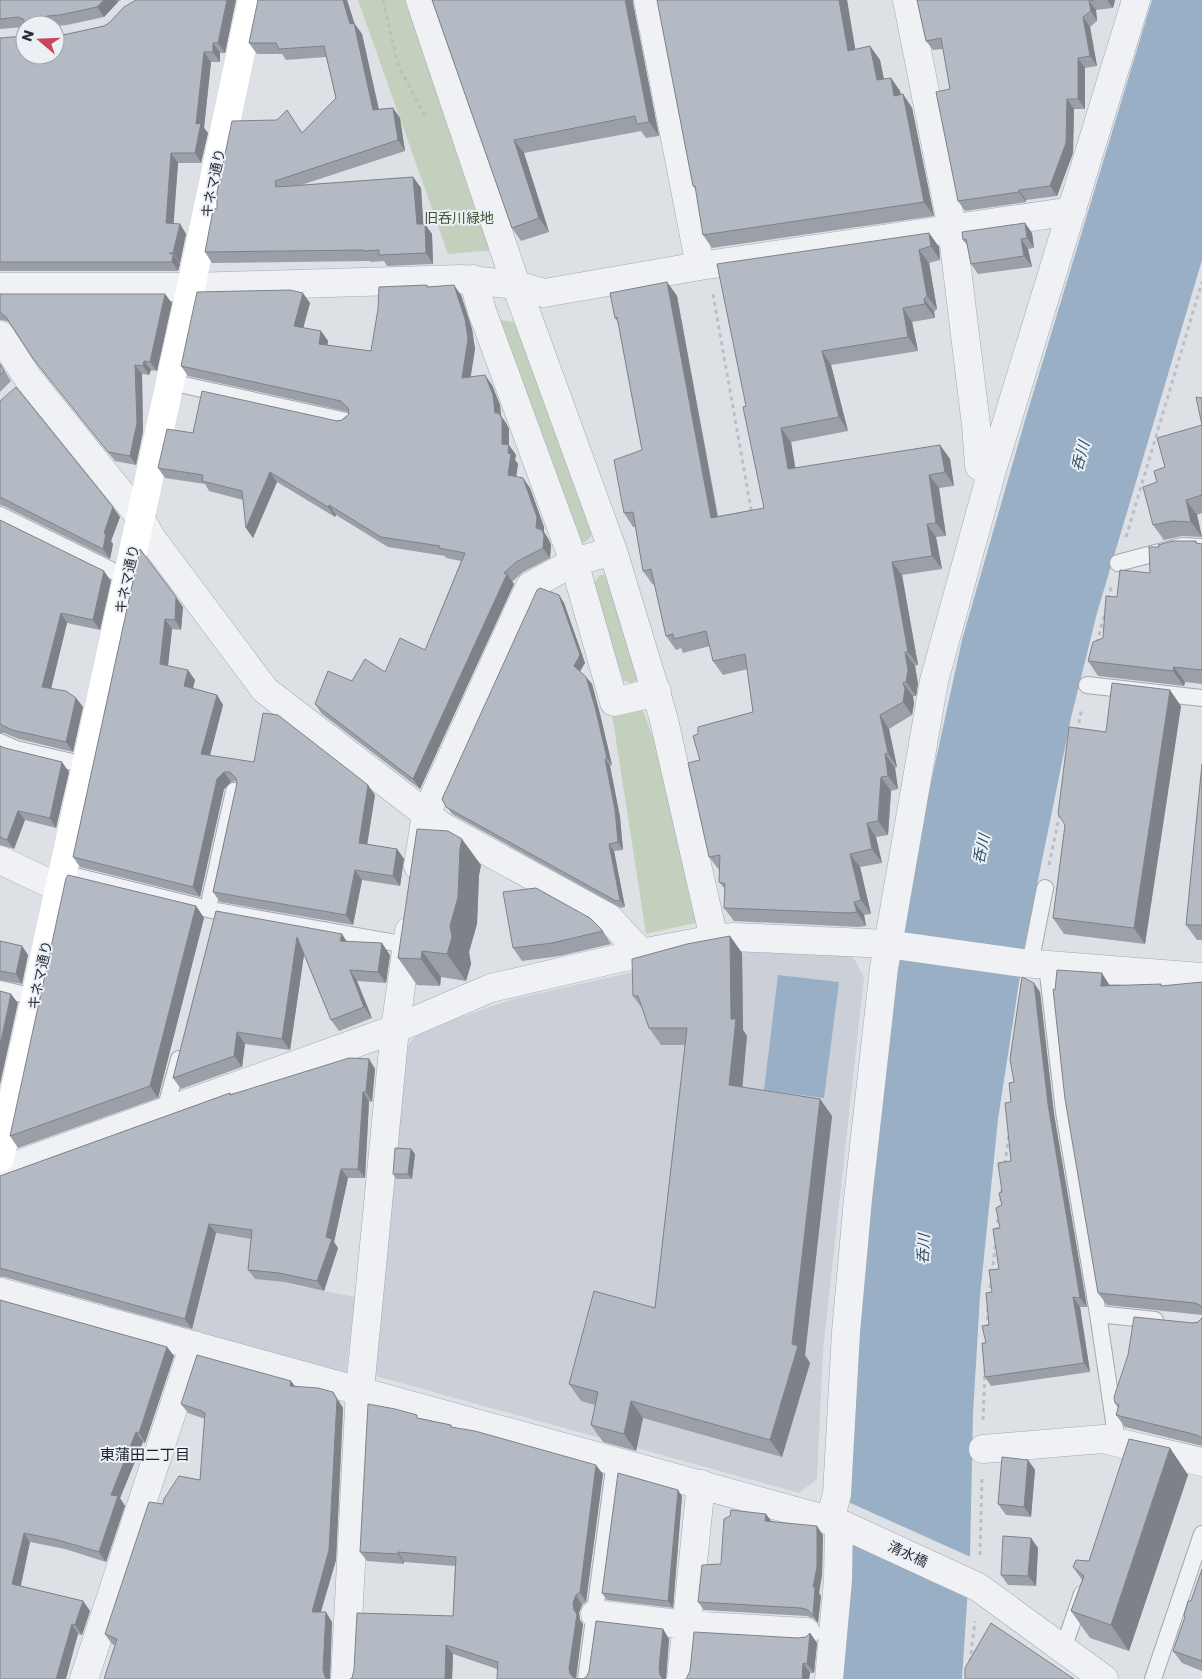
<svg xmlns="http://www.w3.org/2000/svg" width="1202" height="1679" viewBox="0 0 1202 1679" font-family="Poppins,'Noto Sans JP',sans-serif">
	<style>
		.built { fill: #cbd0d8 }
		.green { fill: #c3d0be }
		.water { fill: #99afc5 }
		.pier { fill: #dde1e6 }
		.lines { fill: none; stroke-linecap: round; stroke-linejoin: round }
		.lane-casing { stroke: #a3a8b0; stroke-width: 18 }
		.street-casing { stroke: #a3a8b0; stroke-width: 29 }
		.path { stroke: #bbbfc5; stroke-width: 3; stroke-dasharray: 4 4; stroke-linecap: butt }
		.lane { stroke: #eff1f5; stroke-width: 16 }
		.street { stroke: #eff1f5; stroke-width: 28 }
		.secondary { stroke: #fff; stroke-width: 28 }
		.wall { fill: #9ba0a8 }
		.shaded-wall { fill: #7e8288 }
		.building { fill: #b4bac3; stroke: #7e8288 }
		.labels { text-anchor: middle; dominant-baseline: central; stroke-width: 4; stroke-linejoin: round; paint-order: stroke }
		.street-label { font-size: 14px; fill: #272f3c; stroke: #ecf0f4 }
		.park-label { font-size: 14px; fill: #3c5735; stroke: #ecf0f4 }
		.water-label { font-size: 15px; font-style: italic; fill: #334f6e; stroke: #ecf0f4 }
		.neighbourhood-label { font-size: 15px; fill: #19202d; stroke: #ecf0f4 }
	</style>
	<rect width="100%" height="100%" fill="#dde1e6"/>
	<path class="built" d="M728,945L852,955L864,977L823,1351L817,1479L799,1493L372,1375L408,1046L417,1032L514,999L655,967Z
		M143,1186L301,1199L294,1285L355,1297L346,1374L104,1313Z"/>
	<path class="green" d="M358,0H405L495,250L448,254Z
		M495,319L520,323L592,534L588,540L581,544Z
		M600,575H605L609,578L639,680L631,683L623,680L594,589V583Z
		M641,705L672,790L699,922L646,934L612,714Z"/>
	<path class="water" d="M1152,0H1202V260L1097,613L1071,718L1025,944L998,1119L980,1296L973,1414L970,1557L962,1679H837L849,1444L889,1013L921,828L962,640L1026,417Z
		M778,975L839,982L824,1098L764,1090Z"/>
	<path class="pier" d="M846,1501L973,1558L971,1595L845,1538Z"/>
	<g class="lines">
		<g class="lane-casing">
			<path id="lane" d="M170,382L346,421
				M0,515L127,578
				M1118,563L1182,546L1202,547
				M1087,685L1202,698
				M0,742L16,749L85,765
				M63,873L216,911L407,945
				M208,908L234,791
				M1030,964L1045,888
				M1047,965L1064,1112L1098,1314L1117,1442
				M0,989L35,997
				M165,1110L179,1059
				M1098,1314L1155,1320
				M1063,1649L1082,1594
				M586,1679L615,1461
				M1153,1679L1202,1534"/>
		</g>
		<g class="street-casing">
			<path id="street" d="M420,0L516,285L613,551L663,716L714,939
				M648,0L700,266
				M907,0L952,228L976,425L979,466L992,470
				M473,279L482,311L574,562L614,702L657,692
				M0,287H191L462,279L516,285L544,293L700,266L1072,211
				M0,335L28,378L140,517L152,539L265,690L443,827L609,918L641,953
				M0,860L59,888
				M418,866L426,814L530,586L574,562L613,551
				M0,1171L395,1029L491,988L641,953L714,939L734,937L887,944L1023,963L1202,977
				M0,1292L839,1523L978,1587L1104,1679
				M983,1449L1103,1439L1202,1462
				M830,1520L837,1494L846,1332L858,1199L884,968L934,681L992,470L1136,0
				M595,1614L686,1625L806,1632
				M84,1679L194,1345
				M345,1679L360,1390L395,1029L409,931
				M681,1679L701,1484
				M829,1679L838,1580L839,1523"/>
		</g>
		<path class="path" d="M383,0L398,65L426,118
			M713,294L752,515
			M1126,537L1202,282
			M1108,599L1112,584
			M1097,643L1106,608
			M1077,731L1082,708
			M1049,865L1060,813
			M1005,1164L1009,1133
			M1000,1209L1002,1185
			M997,1231L998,1217
			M992,1273L996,1240
			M989,1296L991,1280
			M987,1328L988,1307
			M983,1420L985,1369
			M980,1555L982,1477
			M970,1662L975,1621"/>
		<use href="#lane" class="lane"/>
		<use href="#street" class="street"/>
		<path class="secondary" d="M0,1158L191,287L252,0"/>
	</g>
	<path class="wall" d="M0,0H121L118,2L104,17L67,25L55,26V25H25V27L0,29Z
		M136,0H236L225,53H220V62H211L204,128L208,133L201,163H178L173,224H180L186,234L180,263H179L180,264L178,271H0V38L25,55L63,35L104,26L109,23Z
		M258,0H347L354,23L362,34L379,109L393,108L400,118L405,151L301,185L413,177L421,188L423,224L432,234L433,264L387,266L384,261L371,262L370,261L212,263L205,252L217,208L277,120L287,110L302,133L336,98L326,57L286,60L282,54H257L249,43Z
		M432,0L633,3L659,136L646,138L641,131L524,153L549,232L521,241L512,228Z
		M657,0H847L855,50L870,46L880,60L884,79L891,78L900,91L901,95L903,94L912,108L934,216L712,248L703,235L696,190L693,186Z
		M917,0H1115L1113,8L1096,10L1097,21L1090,27L1097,66L1085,68V109H1074L1073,153L1057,196L1026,200V202L965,211L958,201L950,89L943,49L933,50L926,41Z
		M1025,223L1032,233L1034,248L1028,249L1032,267L978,274L971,264L967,245L963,240Z
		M929,233L939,247L940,260L929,263L937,309L934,312L935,318L912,322L918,351L831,365L848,431L791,442L795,468L940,445L950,459L954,486L939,488L946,536L936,537L942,569L902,575L918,665L915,666L918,684L916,696H913L914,703L912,715L889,729L897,767L895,768L898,789L891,791L888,835L876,837L882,863L860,867L871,914L864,915L866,926L859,927L734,921L724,908L725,889L719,882L720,871L709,857L698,734L753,712L748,669L723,675L713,661L710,646L683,653L681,648L676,650L666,636L654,584L653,585L643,571L635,527H633L624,513L642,450L618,322L615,318L667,282L677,296L718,516L764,508L746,406Z
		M427,285L428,287L461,295L472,329L475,349L470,377L492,385L500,405L501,416L506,423L509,429V445L516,455L515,460L518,464L516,477L530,488L544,527V532L549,540L551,545L550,558L523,572L512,582L514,584L420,789L322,714L315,704L352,681L385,672L425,650L461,561L446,558L445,556L388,547L336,515L335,517L277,482L253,538L246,528L243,500L209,491L205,484L165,478L158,468L193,433L342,420L349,414L348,412L188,376L181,366L310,303L303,328L321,331L328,341L327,345L371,351Z
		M0,294L172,303L157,371L151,370L149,375L142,374L143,432L136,465L115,461L41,369L12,325L7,321L0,320Z
		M0,363L11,381L0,392Z
		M1202,398V513L1197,515L1202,537L1182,536L1164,540L1153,525L1157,482L1165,467L1202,425Z
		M0,401L120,517L111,541L113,544L110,559L4,506L0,505Z
		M0,520L111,581L100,630L67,623L51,689L76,698L83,707L73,752L19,739L4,733H0Z
		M1196,541L1197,543L1202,544V684L1185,682L1184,686L1098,676L1088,661L1103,638L1117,597L1150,573L1159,547Z
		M140,549L183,607L181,630L172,629L168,666L195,680L193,688L217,695L223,705L210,755L375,795L367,844L397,849L404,859L400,886L362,880L353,925L220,902L213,892L237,783V781L231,782L224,789L200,897L80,867L73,857Z
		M559,595L564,603L585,663L580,671L592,684L600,714L612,765L610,766L620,817L623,850L614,851L625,907L621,908L452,814L442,799Z
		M1181,706L1145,944L1064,934L1053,918L1106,732Z
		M0,746L69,772L56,828L25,820L14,849L0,845Z
		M1202,764V940H1197L1186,925Z
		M481,865L479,875L477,924L469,952L471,964L466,981L441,977L440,986L417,985L398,958Z
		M196,906L204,918L158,1098L18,1148L10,1136Z
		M216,911L347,942L390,955L386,983L357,981L372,1018L339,1031L331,1020L304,954L290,1050L245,1044L242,1067L181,1089L173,1078Z
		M603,931L611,944L560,956L522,961L513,948Z
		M730,936L742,953L743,1030L747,1036L742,1087L820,1099L832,1116L805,1355L810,1363L782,1457L643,1418L636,1451L603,1442L591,1425L595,1405L581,1401L569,1384L655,1308L685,1045H661L649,1028L642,1008L633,996Z
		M0,941L22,946L28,955L22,984L0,980Z
		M1202,982V1315L1107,1305L1098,1293L1055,990L1110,986L1161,984L1162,986Z
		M1040,992L1054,1114L1087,1307H1080L1090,1372L991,1386L985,1377L986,1343L989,1325L992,1292L999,1269L1000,1228L1002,1192L1011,1161V1102L1014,1082Z
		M369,1059L375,1069L372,1102L369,1101L365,1178H348L334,1242L338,1248L324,1291L285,1282L255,1279L248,1270L251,1239L216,1233L192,1329L4,1277H0V1176L230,1093L231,1094Z
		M411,1149L415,1154L412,1179H396L393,1174Z
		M0,1300L167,1347L174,1356L145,1443L143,1442L120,1498L125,1506L106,1562L65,1549L30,1542L21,1586L83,1601L90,1611L82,1635L78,1634L70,1661L0,1679Z
		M1202,1317V1446L1125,1427L1116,1415L1118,1408L1115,1403L1193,1323L1198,1322L1202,1318Z
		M295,1387L339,1402L343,1408L336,1560L321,1612L332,1622L330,1679L115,1645L112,1644L105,1634L163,1504L200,1480L205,1419L188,1413L181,1404Z
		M419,1418L451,1425L453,1428L603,1474L586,1602L582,1605L579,1613L580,1620L583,1624L576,1678L583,1679L663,1629L669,1639L666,1679H497V1669L453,1654L452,1679H350L453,1616L455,1566L404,1562V1564L367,1561L360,1552Z
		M1170,1448L1188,1475L1129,1651L1090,1638L1071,1611L1082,1580L1073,1567L1089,1561Z
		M1028,1460L1035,1470L1031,1517L1006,1515L998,1504Z
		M682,1496L673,1608L607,1600L602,1593Z
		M771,1521L823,1535L822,1575L819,1593L821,1596L818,1623L814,1619L807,1616L704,1610L698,1602L721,1564Z
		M1031,1538L1038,1548L1036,1586L1008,1585L1001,1575Z
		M1202,1569V1671L1182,1663L1173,1651L1191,1601Z
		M810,1633L817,1643L814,1673H810L809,1679H686L798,1638L806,1637Z"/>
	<path class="shaded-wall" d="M104,0H117L118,2L104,17L97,7Z
		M227,0H236L225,53L218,43Z
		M343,0H347L355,25L354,23L362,34L381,120L373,110L350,24Z
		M625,0H633V3L659,136L649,122Z
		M839,0H847L858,65L848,51Z
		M1107,0H1115L1113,8Z
		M1089,1L1096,10L1097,21L1091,11Z
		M1083,17L1090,27L1097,66L1090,56Z
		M213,43L220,53V62L213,52Z
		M870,46L880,60L887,94L877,80Z
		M204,52L211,62L204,128L208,133L201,163L195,153L196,124Z
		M1078,58L1085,68V109L1078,99Z
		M891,78L900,91L903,110L894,96Z
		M903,94L912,108L934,216L924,202Z
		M1067,99L1074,109L1073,153L1057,196L1050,186Z
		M393,108L400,118L405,151L398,140Z
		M514,140L524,153L549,232L539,218Z
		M171,153L178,163L173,233L166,223Z
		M413,177L421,188L424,235L417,224Z
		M1019,190L1026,200V202L1019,192Z
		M1025,223L1032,233L1034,248L1027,238Z
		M180,224L186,234L180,263L173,253Z
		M425,224L432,234L433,264L426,253Z
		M929,233L939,247L940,260L931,246Z
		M1021,239L1028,249L1032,267L1024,256Z
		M919,250L929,263L937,309L927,296Z
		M173,254L180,264L178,271L172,262Z
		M667,282L677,296L720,531L711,518Z
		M454,285L461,295L472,329L475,349L469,388L462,378Z
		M303,293L310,303L301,336L294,326Z
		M165,294L172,303L157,371L150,362Z
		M924,299L934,312L935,318L925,304Z
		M903,308L912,322L918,351L908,337Z
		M321,331L328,341L326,354L319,344Z
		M822,351L831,365L848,431L839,417Z
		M144,361L151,370L149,375L143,366Z
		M135,365L142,374L143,432L136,465L130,456Z
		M485,375L492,385L500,405L501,416L506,423L509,429V445L516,455L515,460L518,464L515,485L508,475L495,413Z
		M781,428L791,442L798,483L788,469Z
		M940,445L950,459L954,486L945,472Z
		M270,472L277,482L253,538L246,528Z
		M929,475L939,488L946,536L936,523Z
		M523,478L530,488L544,527V532L549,540L551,545L550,558L543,548L536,528Z
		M1186,500L1197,515L1202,537L1191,522Z
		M329,505L336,515L335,517L328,507Z
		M113,507L120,517L111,541L113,544L110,559L103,549L104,533Z
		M927,524L936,537L942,569L932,556Z
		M892,562L902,575L918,665L908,652Z
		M104,571L111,581L100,630L93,620Z
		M507,574L514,584L420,789L413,779Z
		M559,595L564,603L585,663L579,673L574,666Z
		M176,597L183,607L181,630L175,620Z
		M61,613L67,623L49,697L42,687Z
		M165,619L172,629L167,674L160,664Z
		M905,652L915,666L918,684L916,696L906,682Z
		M1174,667L1185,682L1184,686L1173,671Z
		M188,670L195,680L191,696L184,686Z
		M586,677L592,684L600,714L612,765L607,758Z
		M903,683L913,696L914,703L912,715L903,702Z
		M1170,690L1181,706L1145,944L1134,928Z
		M217,695L223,705L208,763L201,754Z
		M76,698L83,707L73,752L66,742Z
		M880,715L889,729L897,767L888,753Z
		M885,754L895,768L898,789L888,776Z
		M605,759L610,766L620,817L623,850L618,842Z
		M62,762L69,772L56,828L50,818Z
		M224,772L231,782L224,789L200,897L193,887L217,779Z
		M881,777L891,791L888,835L878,821Z
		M368,785L375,795L366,852L359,843Z
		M18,811L25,820L14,849L7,840Z
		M867,823L876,837L882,863L872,849Z
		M462,839L481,865L479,875L477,924L469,952L471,964L466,981L447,954L450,926L460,848Z
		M609,844L614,851L625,907L620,900Z
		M397,849L404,859L400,886L393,876Z
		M850,854L860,867L871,914L861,900Z
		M355,870L362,880L353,925L346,915Z
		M854,902L864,915L866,926L857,912Z
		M196,906L204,918L158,1098L150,1086Z
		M342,934L349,945L340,941Z
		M730,936L742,953L743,1030L747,1036L741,1102L729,1085Z
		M297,937L305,948L290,1050L282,1039Z
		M382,943L390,955L386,983L378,972Z
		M22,946L28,955L22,984L16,974Z
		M422,951L441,977L440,986L421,959Z
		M350,970L357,981L372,1018L364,1007Z
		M1102,973L1110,986H1101Z
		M1034,983L1040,992L1054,1114L1087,1307L1080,1298L1048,1104Z
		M11,994L18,1003L0,1085V1045Z
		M237,1032L245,1044L242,1067L234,1056Z
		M369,1059L375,1069L372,1102L366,1092Z
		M363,1092L369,1101L365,1178L358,1169Z
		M820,1099L832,1116L805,1355L810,1363L782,1457L770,1440L792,1344Z
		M411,1149L415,1154L412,1179L408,1174Z
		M341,1169L348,1178L334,1242L338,1248L324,1291L317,1281Z
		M209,1224L216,1233L192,1329L185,1319Z
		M1073,1297L1080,1307L1090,1372L1084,1363Z
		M167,1347L174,1356L145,1443L139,1433Z
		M291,1381L298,1390L290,1386Z
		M333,1392L343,1408L336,1560L318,1621L312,1612Z
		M631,1401L643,1418L636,1451L624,1434Z
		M136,1432L143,1442L120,1498L125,1506L106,1562L99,1552L111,1495Z
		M1170,1448L1188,1475L1129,1651L1111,1625Z
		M1028,1460L1035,1470L1031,1517L1024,1507Z
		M596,1465L603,1474L586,1602L580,1592Z
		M678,1490L682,1496L673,1608L668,1601Z
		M766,1514L772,1522L765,1521Z
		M817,1526L823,1535L822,1575L819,1593L821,1596L818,1623L813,1615V1587Z
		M24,1533L30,1542L19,1593L12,1584Z
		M1031,1538L1038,1548L1036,1586L1028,1576Z
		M398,1552L404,1562V1564L398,1554Z
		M576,1595L582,1605L579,1613L580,1620L583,1624L576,1678L574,1679L570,1674L569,1669L574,1610L573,1603Z
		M83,1601L90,1611L82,1635L75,1625Z
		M326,1612L332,1622L330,1679H326L325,1677L323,1669Z
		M72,1624L78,1634L66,1679H56Z
		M663,1629L669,1639L666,1679H662L660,1675L659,1668Z
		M810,1633L817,1643L814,1673L807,1664Z
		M446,1645L453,1654L452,1679H445Z
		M803,1663L810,1673L809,1679H802Z"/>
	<path class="building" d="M0,0H104L97,7L60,15L47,16L39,22V25H27L23,19L18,17L0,19Z
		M136,0H227L218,43H213V52H204L196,124L201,123L195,153H171L166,223L180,224L173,253H169L173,254L172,262H0V38L23,36L25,34V55H55V36L63,35L104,26L109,23L124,7Z
		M258,0H343L350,24L354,23L373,110L393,108L398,140L275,181L276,187L413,177L417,224H425L426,253L379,255V250L363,251V250L205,252L213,210L217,208V192L232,121L277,120L287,110L302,133L336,98L324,46L279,49L276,43H249Z
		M432,0H625L649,122L637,124L635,116L514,140L539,218L512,228Z
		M657,0H839L848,51L870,46L877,80L891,78L894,96L903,94L924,202L703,235L695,186H693Z
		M917,0H1094L1089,1L1091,11L1083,17L1090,56L1078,58V99H1067L1066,143L1050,186L1019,190V192L958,201L936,92L950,89L941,38L926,41Z
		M1025,223L1027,238L1021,239L1024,256L971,264L966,239L963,240L962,232Z
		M929,233L931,246L919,250L927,296L924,299L925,304L903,308L908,337L822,351L839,417L781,428L788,469L940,445L945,472L929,475L936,523L927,524L932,556L892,562L908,652H905L908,670L906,682L903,683L905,689L903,702L880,715L888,753L885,754L888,776L881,777L878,821L867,823L872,849L850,854L861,900L854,902L857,912L849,913L724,908L725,884L719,882L720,855L709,857L688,763L700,760L693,736L698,734V727L753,712L745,654L713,661L706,631L674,639L673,634L666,636L651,569L643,571L633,512L624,513L614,460L642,450L617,317L615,318L610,293L667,282L711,518L764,508L743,407L746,406L717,264Z
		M427,285V287L454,285L465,319L468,339L462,378L485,375L493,395L495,413H499L502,419V444L509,445L508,453L511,454L508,475L523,478L537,517L536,528L542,530L544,535L543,548L516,562L504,573L507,574L413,779L315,704L328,671L352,681L365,659L385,672L400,638L425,650L465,553L439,548L440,546L381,537L329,505L328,507L270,472L246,528L242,491L202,481L203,475L158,468L167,429L193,433L202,391L337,421L342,420L349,414L348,408L341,401L181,366L197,292L290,290L303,293L294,326L321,331L319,344L371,351L378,309L379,287Z
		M0,294H165L150,362L144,361L143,366L135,365L137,423L130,456L108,452L34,360L6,317L0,312Z
		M0,364L4,371L0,375Z
		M16,387L113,507L104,533L106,534L103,549L0,497V401Z
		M1196,397L1202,398V495L1186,500L1191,522L1172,521L1153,525L1143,487L1157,482L1154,471L1165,467L1157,438L1202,425Z
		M0,520L104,571L93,620L61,613L42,687L66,691L76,698L66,742L12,730L0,724Z
		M1173,541H1196V543L1202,544V670L1174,667L1173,671L1088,661L1093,642L1103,638L1106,596L1117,597L1120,570L1150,573L1149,547H1159L1158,545Z
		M140,549L176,597L175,620L165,619L160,664L188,670L184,686L217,695L201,754L254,762L263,713L278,715L368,785L359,843L397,849L393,876L355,870L346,915L213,892L237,783L236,778L230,772H224L217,779L193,887L73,857Z
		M540,588L559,595L580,655L574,666L586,677L595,707L607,758L605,759L615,810L618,842L609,844L620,900L616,901L446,807L442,799L537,590Z
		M1112,683L1170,690L1134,928L1053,918L1065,825L1058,814L1069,727L1106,732Z
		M0,746L5,748L62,762L50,818L18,811L7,840L0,837Z
		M1202,764V925H1186Z
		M417,829L448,831L462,839L460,848L458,897L450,926L452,937L447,954L422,951L421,959L398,958Z
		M68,875L196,906L150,1086L10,1136L66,878Z
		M536,888L590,918L603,931L552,943L513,948L503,892Z
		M216,911L342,934L340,941L382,943L378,972L350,970L364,1007L331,1020L297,937L282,1039L237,1032L234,1056L173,1078Z
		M730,936L731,1019H736L729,1085L820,1099L792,1344L798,1346L770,1440L631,1401L624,1434L591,1425L598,1392L569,1384L594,1291L655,1308L687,1028H649L638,996H633L632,959L687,944Z
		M0,941L22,946L16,974L0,971Z
		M1057,970L1102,973L1101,986L1161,984V986L1202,982V1308L1200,1305L1195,1303L1098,1293L1065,1099L1053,989L1055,990Z
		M1022,977L1034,983L1048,1104L1080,1298L1073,1297L1084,1363L985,1377L982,1343H986L982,1326L989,1325L986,1293L992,1292L989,1270L999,1269L993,1229L1000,1228L996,1208L1002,1205L999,1193L1002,1192L998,1163L1011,1161L1005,1103L1011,1102L1009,1083L1014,1082L1010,1059Z
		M0,991L11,994L0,1045Z
		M349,1058L369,1059L366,1092H363L358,1169H341L326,1237L332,1239L317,1281L279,1273L248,1270L252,1230L209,1224L185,1319L0,1268V1176L230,1093V1095Z
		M395,1148L411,1149L408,1174H393Z
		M0,1300L167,1347L139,1433L136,1432L111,1495L118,1496L99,1552L58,1540L24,1533L12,1584L83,1601L75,1625L72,1624L56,1679H0Z
		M1134,1317L1193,1323L1198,1322L1202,1318V1317V1438L1197,1435L1116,1415L1119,1405L1115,1403L1114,1397L1128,1355Z
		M197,1355L291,1381L290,1386L318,1388L333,1392L337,1399L329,1550L312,1612H326L323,1669L325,1677L327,1679H104L117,1639L105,1634L149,1502L163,1504L164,1499L179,1476L200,1480L205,1413L202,1412V1411L181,1404Z
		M368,1404L395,1409L417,1415V1418L451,1425V1427L475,1431L596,1465L580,1592L576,1595L573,1603L574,1610L577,1614L569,1669L570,1674L574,1678L583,1679L587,1676L589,1671L596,1621L663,1629L659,1668L660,1675L663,1679H497L498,1662L446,1645L445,1679H350L352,1678L354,1670L357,1613L453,1616L456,1557L398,1552V1554L360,1552Z
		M1129,1439L1170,1448L1111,1625L1071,1611L1084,1576L1073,1567L1076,1560L1089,1561Z
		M1002,1457L1028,1460L1024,1507L998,1504Z
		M618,1473L678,1490L668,1601L602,1593Z
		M731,1510L766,1514L765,1521L817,1526V1567L813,1587H815L813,1615L808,1610L801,1608L698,1602L702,1565L721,1564L724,1519L730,1516Z
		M1003,1536L1031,1538L1028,1576L1001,1575Z
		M1202,1569V1661L1173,1651L1185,1617L1184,1615L1188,1601H1191Z
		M991,1623L1074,1679H965V1668Z
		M694,1632L798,1638L806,1637L810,1633L807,1664L803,1663L802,1679H686L690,1671Z"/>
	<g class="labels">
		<g class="street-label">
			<text transform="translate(213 183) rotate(-78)">キネマ通り</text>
			<text transform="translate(127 579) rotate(-78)">キネマ通り</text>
			<text transform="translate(40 975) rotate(-78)">キネマ通り</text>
			<text transform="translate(908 1554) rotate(25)">清水橋</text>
		</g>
		<g class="park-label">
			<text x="459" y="218">旧呑川緑地</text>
		</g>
		<g class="water-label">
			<text transform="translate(1080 456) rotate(-74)">呑川</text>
			<text transform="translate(981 849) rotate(-78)">呑川</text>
			<text transform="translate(923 1249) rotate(-87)">呑川</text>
		</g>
		<g class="neighbourhood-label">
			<text x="145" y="1454">東蒲田二丁目</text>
		</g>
	</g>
	<g transform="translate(40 40) rotate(289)"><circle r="24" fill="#ecf0f4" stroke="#9da3aa"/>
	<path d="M0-4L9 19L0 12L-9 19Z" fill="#c8455b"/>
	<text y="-8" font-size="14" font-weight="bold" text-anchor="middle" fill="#272f3c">N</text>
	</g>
</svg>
